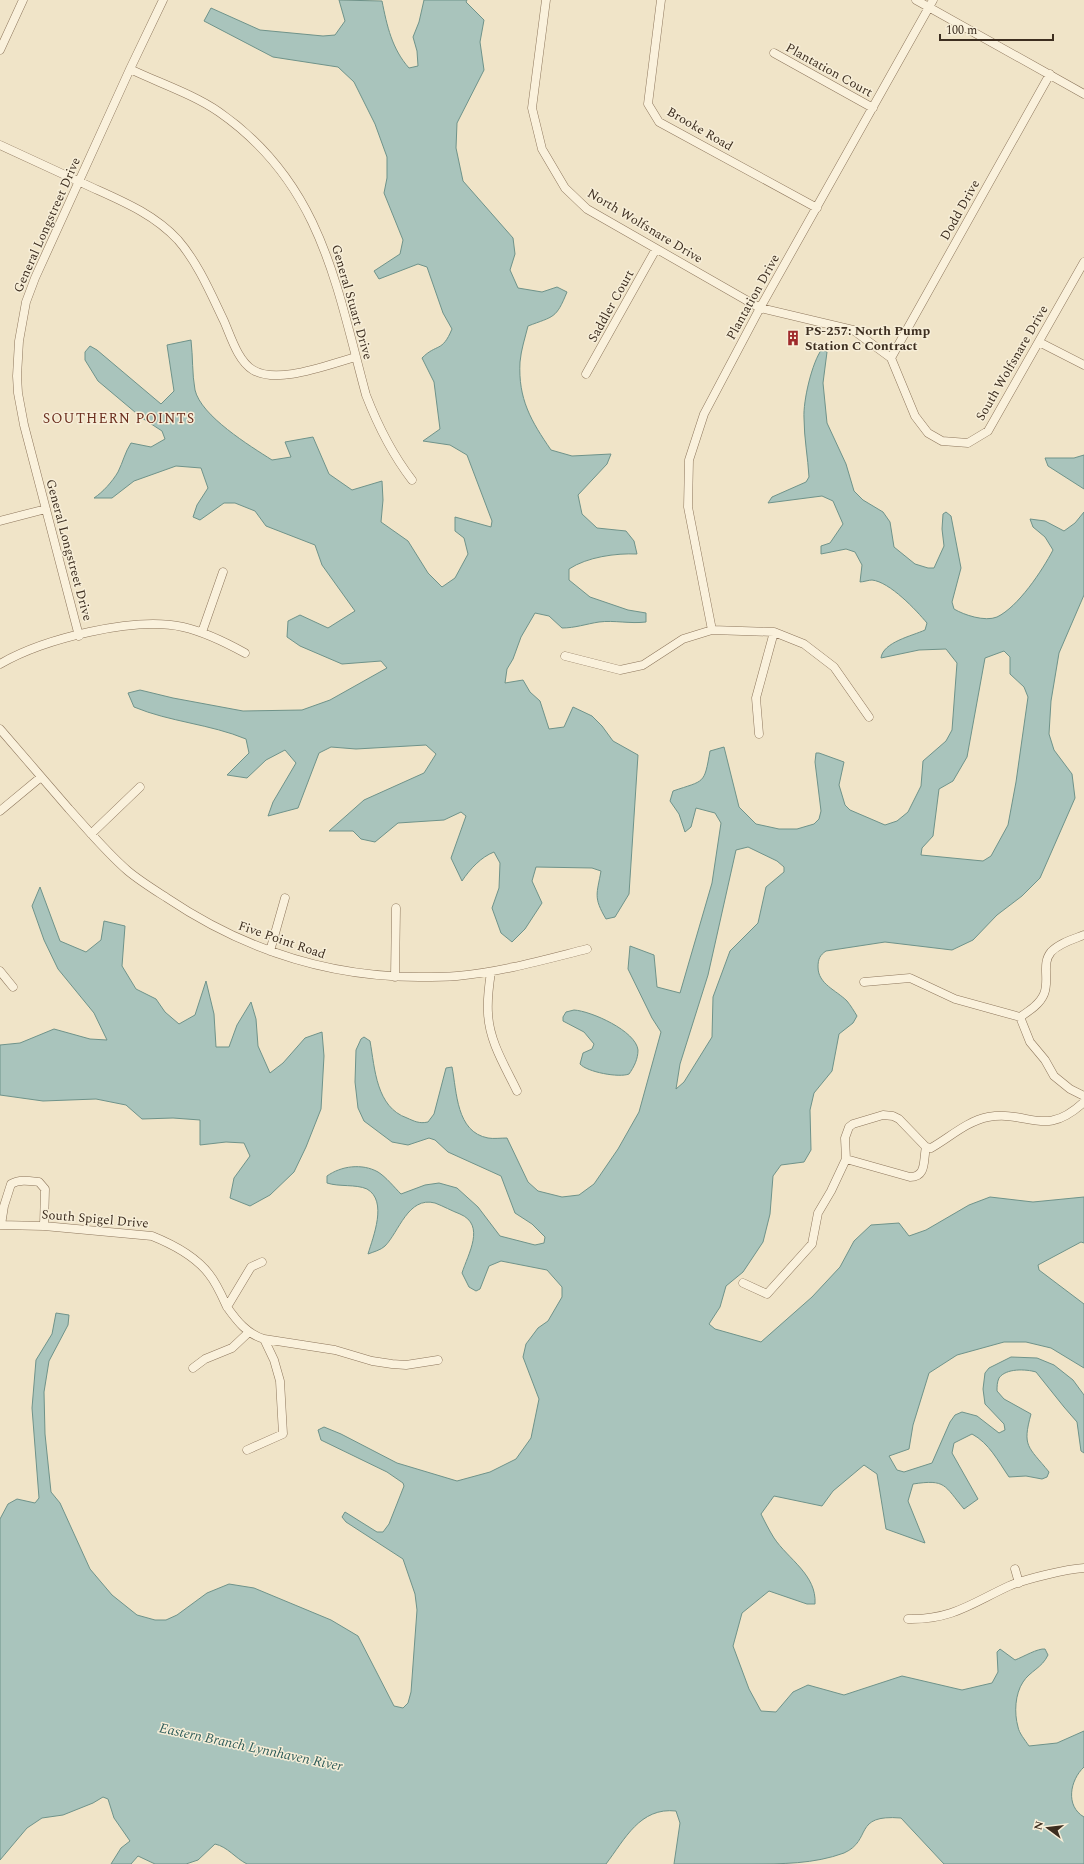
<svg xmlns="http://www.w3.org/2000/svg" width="1084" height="1864" viewBox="0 0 1084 1864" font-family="Spectral,serif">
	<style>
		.water { fill: #a9c4bc; stroke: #6f938a; fill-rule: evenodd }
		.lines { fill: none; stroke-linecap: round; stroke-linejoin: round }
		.minor-casing { stroke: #8d765c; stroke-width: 9 }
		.minor { stroke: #faf1dc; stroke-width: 8 }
		.labels { text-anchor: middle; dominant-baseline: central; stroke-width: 3; stroke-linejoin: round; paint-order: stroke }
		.street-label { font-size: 13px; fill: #3d2e20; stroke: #f7eed8 }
		.poi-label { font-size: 13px; font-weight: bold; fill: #3d2e20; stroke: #f7eed8; text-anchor: start }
		.neighbourhood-label { font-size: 14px; letter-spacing: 1px; fill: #6b2e1e; stroke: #f7eed8 }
		.water-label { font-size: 14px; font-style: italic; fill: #2f5d5a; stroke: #f7eed8 }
	</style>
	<rect width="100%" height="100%" fill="#f0e4c8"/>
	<path class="water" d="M339,0L382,1C387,26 392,49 409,68L418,66L417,51L413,37L419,22L424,0H467L466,2L484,20L480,42L484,70L457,123L456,148L463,181L513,238L515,254L510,270L518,288L542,292L557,287L567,292C556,319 554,316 528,326C525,338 521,350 520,362C518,399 531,421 551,450L572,456L611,454L607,464L578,495L582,514L597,528L626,531L634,541L637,554C616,553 587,557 569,569V580L590,597L628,610L646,613V622C630,624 614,620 599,622C586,624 575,628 562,628L549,616L535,613L521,637L513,659L507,669L505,683L523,680L530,692L540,701L549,729L564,727L573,707L592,716L602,726L613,741L638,755L629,894L615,917L606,919C593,897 597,894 601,871L592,868L536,867L532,881L542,903L525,929L512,942L501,933L492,908L499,888L500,863L494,852C481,857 470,869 462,881L451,858L466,816L461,812L444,820L398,823L375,842L361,839L353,831H329L364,800L424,773L436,754L426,745L356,749L331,747L319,753L298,808L268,816L273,802L296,763L285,750L266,760L247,778L227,775L249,753L246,739C210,724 170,722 134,707L128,693L140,690L173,698L243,711L302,710L330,700L387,668L381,661L342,664L300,646L287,637L288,621L300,615L328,628L355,611L322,565L315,545L266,526L255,511L235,503H224L200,520L193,517L197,505L208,488L201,468L176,466L134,481L112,498H94C103,492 112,482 118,472C123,462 125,452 131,443L151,447L165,439L162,431L142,418L98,381L85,360V352L90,346L97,350L161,404L174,391L167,345L191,340C193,357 192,374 195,390C201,416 250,446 272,460L291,457L285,442L313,437L329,474L352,490L382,481L383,500L381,522L408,541L428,573L442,587L455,578L468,554L464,538L455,531V517L491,527L492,521L467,455L450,445L423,441L440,429L434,382L422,358C437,343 442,353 452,329L443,313L427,267L418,264L379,279L374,271L400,254L403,240L384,193L387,178V157L375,124L354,82L338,67L273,57L204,21L211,8L260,30L323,36L335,35L345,21Z
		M822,349L827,352L823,383L827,423L846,464L854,491L863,500L883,512L890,522L894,547L915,564L928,568H934L944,546L942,529L943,514L946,512L951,516L961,568L952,602L954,609C964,615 985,622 997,617C1018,607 1042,571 1053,550L1045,537L1033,527L1030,519L1045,521L1064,531L1075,523L1084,512V595L1059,653L1051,701L1049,734L1054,750L1072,774L1075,798L1040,878L1022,896L997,915L973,940L952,950L885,942L826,951C820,955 818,959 818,967C818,984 836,990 847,1001C851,1006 854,1011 857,1016L853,1023L839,1034L832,1071L814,1093L810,1110L811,1150L804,1162L781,1165L773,1176L770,1214L763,1242L743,1272L726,1286L720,1307L709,1324L715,1329L761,1342L812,1297L840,1267L854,1241L871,1225L899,1223L909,1236L926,1230L969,1205L990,1197L1033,1202L1084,1197V1243L1081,1242L1038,1265L1039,1270L1084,1304V1368L1051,1348L1026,1342H1004L957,1355L929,1373L913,1425L909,1449L889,1456L897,1470L904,1472L932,1463L950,1422L955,1415L962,1412L977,1416L999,1433L1005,1430L1004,1424L985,1404L983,1389L985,1373L989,1368L1011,1357L1037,1358L1054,1365L1073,1380L1084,1395V1453L1081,1451L1077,1422L1064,1407L1036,1372C1026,1369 1006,1368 999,1378C997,1382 997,1387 997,1391L1004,1399L1031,1414C1022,1447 1028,1446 1049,1472L1047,1477L1042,1479L1026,1476L1009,1477C998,1461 989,1443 972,1434L954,1443L952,1453L978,1499L964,1509C944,1485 946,1479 913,1484L908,1501L925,1543L886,1529L877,1474L864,1465L833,1491L822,1506L774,1496L761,1514C765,1522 769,1530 774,1538C788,1559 817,1575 815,1604H807L769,1591L742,1613L733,1646L749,1689L761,1711L776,1712L793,1692L808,1685L844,1695L902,1676L962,1690L992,1683L998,1672L997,1652L1000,1649L1015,1660C1023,1657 1038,1648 1045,1649L1048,1655C1042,1668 1030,1671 1023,1682C1015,1694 1014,1713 1018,1727C1019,1733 1025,1740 1029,1746L1057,1743L1084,1731V1767C1070,1780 1065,1806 1084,1817V1864H944L901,1818C852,1814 873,1840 844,1853C814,1864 782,1864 750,1864C725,1864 699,1864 674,1864L680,1823L676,1811C640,1807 625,1839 606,1864H247C235,1858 228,1847 215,1844L198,1860L186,1864H155L138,1856L131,1864H111L121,1848L130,1841L114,1818L108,1799L103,1797L93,1803L63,1815L42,1818L27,1828L0,1860V1519L8,1504L17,1499L35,1503L39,1498L32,1408L36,1360L52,1334L56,1313L69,1315L68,1325L49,1361L44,1392L45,1434L51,1492L60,1503L90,1569L112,1595L137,1615L155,1620H166L177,1615L207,1593L229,1584L254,1588L331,1620L358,1636L394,1706L403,1708L408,1703L411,1692L417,1610L415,1594L403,1559L346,1522L342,1517L345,1512L377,1532H383L389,1524L404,1486L403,1483L387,1472L321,1440L318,1430L324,1427L341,1434L397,1463L457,1481L490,1472L516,1459L531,1438L539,1399L523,1357L526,1344L538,1328L548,1321L562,1297V1287L547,1270L501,1261L489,1266L480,1289L476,1291L469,1287L462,1273C468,1254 486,1225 460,1214C452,1211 443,1206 435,1203C408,1196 399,1232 385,1246C381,1250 373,1252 368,1254C373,1237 388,1201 367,1189C356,1184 339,1187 327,1183V1176C341,1166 362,1163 378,1172C386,1177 394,1187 401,1194L425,1185L439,1183L457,1188L478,1207L500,1236L535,1245L544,1243L545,1237L532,1224L515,1213L501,1176L448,1152L435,1140L429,1138L408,1145L392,1142L364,1121L358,1108L355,1082L356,1050L361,1039L364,1037L370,1041C375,1069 376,1107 407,1118C414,1121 419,1124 428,1122L434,1114L446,1068L452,1067C457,1092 456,1132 488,1138C493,1139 501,1138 507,1138L528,1182L538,1191L562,1197L579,1195L594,1184L618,1149L639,1112L661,1032L652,1018L628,969L630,946L654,955L657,987L680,993L712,883L721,823L715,813L696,808L691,827L685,832L679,814L670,801L673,791C705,780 704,785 710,751L724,747L739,807L756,824L779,829H797L814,824L819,819L821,811L815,762L816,753H819L844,762L839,785L845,805L850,810L885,825L897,821L908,812L921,786L923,761L946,741L952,730L957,663L946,649L919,650L881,658C883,642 912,636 925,630L927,623C916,610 890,582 872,580C869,580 863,582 860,582L862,565L855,552L846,549L821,554V546L830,543L843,524L833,501L822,496L768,503L772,497L806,482L809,477C808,458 804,438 804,418C803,401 812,362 822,349ZM1004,651L1010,657V674L1024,687L1028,697L1016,782L1008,825L991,856L983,861L921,855L922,848L933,836L939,789L953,781L967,757L985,658ZM748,847L777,861L784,867V872L766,887L758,923L730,951L713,997L712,1037L684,1082L676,1089L680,1064L708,975L736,850Z
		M1084,455V489L1048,466L1045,458H1074Z
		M40,887L60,941L86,952L101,940L104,921L125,926L122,966L136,989L156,999L165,1012L179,1024L195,1015L206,981L214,1014L216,1047H229L237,1025L251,1002L256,1019L258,1046L270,1073L283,1063L305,1038L322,1032L324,1056L321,1109L306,1147L294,1172L270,1195L250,1206L230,1198L234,1178L250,1156L244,1143L226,1142L200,1145V1120L173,1118L142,1119L126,1105L96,1099L43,1101L0,1095V1045L20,1043L54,1029L90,1039L107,1040L94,1013L58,969L44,940L32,906Z
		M574,1010C591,1011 636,1031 638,1050C638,1059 634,1067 629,1074C619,1078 587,1072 580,1064L583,1053L592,1049L594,1044L584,1032L563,1021V1017L566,1012Z"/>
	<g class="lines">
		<g class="minor-casing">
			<path id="minor" d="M546,0L532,108L542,149L565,188L587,209L760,308L853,330L891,358L915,416L928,433L942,441L968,443L988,431L1084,262
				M661,0L648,104L659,122L817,208
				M916,0L1084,94
				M0,50L23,0
				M774,53L873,108
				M130,69C159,83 193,94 219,112C321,183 336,284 366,395C378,426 392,454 412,480
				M0,145C30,159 60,173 91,187C122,201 154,214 178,240C198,263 211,294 224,321C231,337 238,361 253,370C278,385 329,364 356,357
				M1039,342L1084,365
				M891,358L1050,74
				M586,374L656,249
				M0,521L46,509
				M712,630L688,507L689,460L704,414L760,308L933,0
				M202,632L223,572
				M79,636L24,425L18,393L17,376L19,341L26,302L35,278L130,69L163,0
				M565,656L620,670L643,665L683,639L712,630L774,632L804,644L834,667L869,717
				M0,664C43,639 134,616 183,627C205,632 225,642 245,653
				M0,729C23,756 46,782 69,809C88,830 106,852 128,871C140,881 153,889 167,898C243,949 328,977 419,977C432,977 445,977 457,976C501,972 543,960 587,949
				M759,734L756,698L774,632
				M0,811L41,777
				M91,834L140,787
				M270,951L285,898
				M0,971L13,987
				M491,972C489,985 487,999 488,1013C489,1041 505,1066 517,1091
				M395,977L396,908
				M864,982L910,978L955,999L1020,1017
				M1020,1017C1029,1011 1040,1004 1044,994C1050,980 1041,964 1051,952C1059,943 1074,939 1084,935
				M1020,1017L1030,1042L1045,1060L1054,1076L1070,1089L1084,1096
				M926,1147L931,1148C949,1138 967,1121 988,1117C1030,1110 1044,1139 1084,1102
				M846,1159L910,1177C927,1177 923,1160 926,1147
				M0,1225L44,1226L152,1236C172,1244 196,1257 209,1274C217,1284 222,1296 227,1307
				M1,1225L4,1206L11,1184C20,1179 30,1181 39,1182L45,1189L44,1226
				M743,1283L767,1294L812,1244L818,1213L831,1191L846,1159L845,1138L849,1127L853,1124L883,1115L893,1116L899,1119L926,1147
				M264,1339L335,1350L372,1361L392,1364L406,1365L438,1360
				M193,1368L205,1359L232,1348L249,1332
				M247,1450L283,1434L280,1381L274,1360L264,1339C247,1334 237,1321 227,1307L251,1267L262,1262
				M1015,1569L1019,1583
				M908,1619C952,1620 972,1603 1009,1586C1025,1579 1067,1569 1084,1568"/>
		</g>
		<use href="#minor" class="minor"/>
	</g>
	<defs>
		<g id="building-bare" transform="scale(1.2)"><path d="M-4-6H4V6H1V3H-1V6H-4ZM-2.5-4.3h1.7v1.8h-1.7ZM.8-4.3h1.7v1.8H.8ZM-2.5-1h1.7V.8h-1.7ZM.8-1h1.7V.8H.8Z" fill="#9e2a2b" stroke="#f7eed8" stroke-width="2.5" paint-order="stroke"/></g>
	</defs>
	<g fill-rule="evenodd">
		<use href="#building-bare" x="793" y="338"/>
	</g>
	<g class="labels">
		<g class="street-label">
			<text transform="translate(829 70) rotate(29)">Plantation Court</text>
			<text transform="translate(700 129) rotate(30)">Brooke Road</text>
			<text transform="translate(960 210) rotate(-61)">Dodd Drive</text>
			<text transform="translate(47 225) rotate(-66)">General Longstreet Drive</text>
			<text transform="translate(645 226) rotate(31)">North Wolfsnare Drive</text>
			<text transform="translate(753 297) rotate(-61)">Plantation Drive</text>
			<text transform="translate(352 302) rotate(74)">General Stuart Drive</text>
			<text transform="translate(611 306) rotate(-61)">Saddler Court</text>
			<text transform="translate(1012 363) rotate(-60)">South Wolfsnare Drive</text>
			<text transform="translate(69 550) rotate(75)">General Longstreet Drive</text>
			<text transform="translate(282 940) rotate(19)">Five Point Road</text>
			<text transform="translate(95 1219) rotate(5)">South Spigel Drive</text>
		</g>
		<g class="poi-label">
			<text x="805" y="331">PS-257: North Pump<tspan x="805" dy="15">Station C Contract</tspan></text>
		</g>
		<g class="neighbourhood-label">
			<text x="119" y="418">SOUTHERN POINTS</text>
		</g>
		<g class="water-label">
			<text transform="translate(251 1747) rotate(12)">Eastern Branch Lynnhaven River</text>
		</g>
	</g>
	<g transform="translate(1048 1828) rotate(285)" stroke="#f7eed8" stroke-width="3" paint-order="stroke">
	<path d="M0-3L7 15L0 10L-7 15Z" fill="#3d2e20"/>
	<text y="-6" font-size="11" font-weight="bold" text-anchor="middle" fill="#3d2e20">N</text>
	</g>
	<path d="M940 34v6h113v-6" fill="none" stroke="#3d2e20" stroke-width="2"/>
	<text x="946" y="34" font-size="12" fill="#3d2e20" stroke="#f7eed8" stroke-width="3" paint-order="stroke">100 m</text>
</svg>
